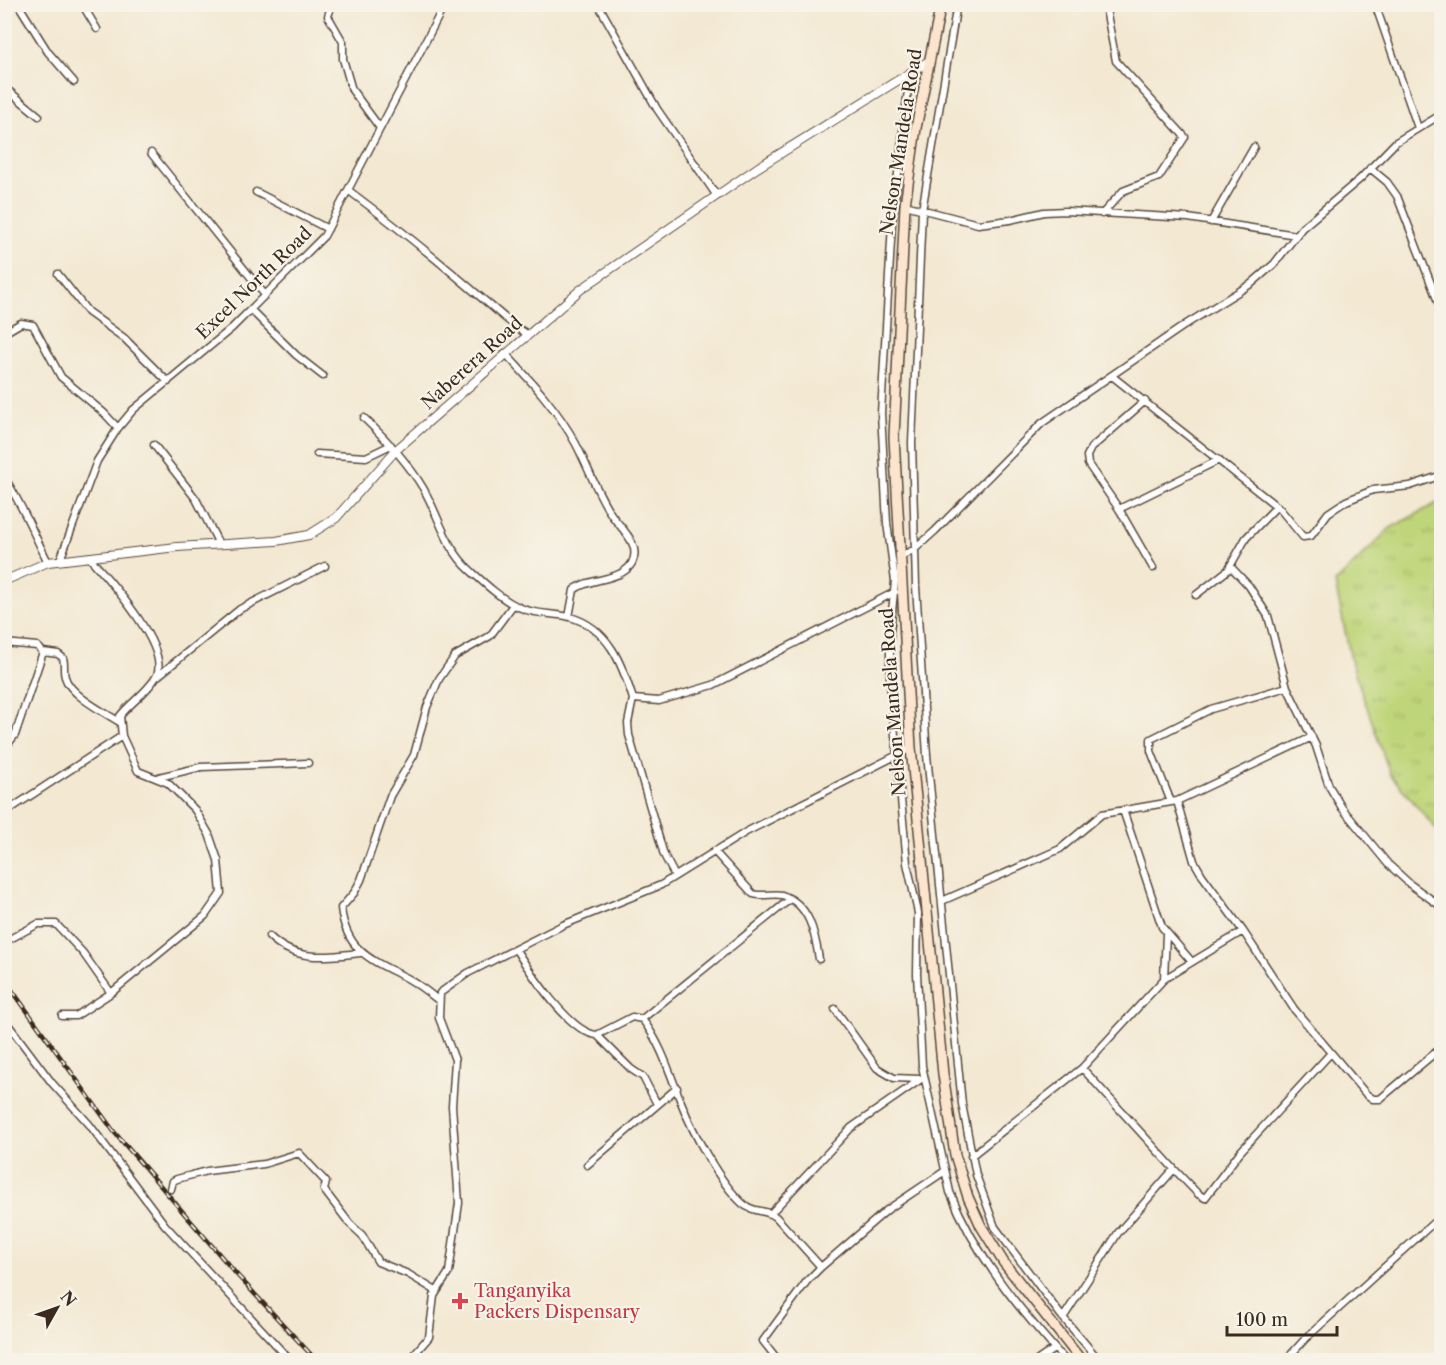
<svg xmlns="http://www.w3.org/2000/svg" width="1446" height="1365" viewBox="0 0 1446 1365" font-family="'Libre Caslon Text',serif">
	<style>
		.grass { fill: url(#grass-tufts); stroke: #7d804c; stroke-width: 1.5 }
		.lines { fill: none; stroke-linecap: round; stroke-linejoin: round }
		.minor-casing { stroke: #574639; stroke-width: 9 }
		.tertiary-casing { stroke: #574639; stroke-width: 10 }
		.secondary-casing { stroke: #574639; stroke-width: 12 }
		.minor { stroke: #fff; stroke-width: 6 }
		.tertiary { stroke: #fff; stroke-width: 8 }
		.secondary { stroke: #fbe5cf; stroke-width: 9 }
		.rail-casing { stroke: #3b2a1e; stroke-width: 4.5 }
		.rail { stroke: #f7f3e8; stroke-width: 2; stroke-dasharray: 7; stroke-linecap: butt }
		.health-dot { fill: #e0444e; stroke: #f7f3e8; stroke-width: 2 }
		.labels { text-anchor: middle; dominant-baseline: central; stroke-width: 4.5; stroke-linejoin: round; paint-order: stroke }
		.street-label { font-size: 18px; fill: #3b2a1e; stroke: #f7f3e8 }
		.health-label { font-size: 18px; fill: #be3a42; stroke: #f7f3e8; text-anchor: start }
	</style>
	<defs>
		<pattern id="grass-tufts" width="24" height="20" patternUnits="userSpaceOnUse" patternTransform="scale(1.5)"><rect width="24" height="20" fill="#bfd579"/><path d="M3 7l-1-3M5 7V3M7 7l1-3M15 17l-1-3M17 17v-4M19 17l1-3" fill="none" stroke="#a5b768"/></pattern>
	</defs>
	<rect width="100%" height="100%" fill="#f7f3e8"/>
	<filter id="ink" filterUnits="userSpaceOnUse"><feTurbulence type="fractalNoise" baseFrequency=".0167" numOctaves="2"/><feDisplacementMap in="SourceGraphic" scale="12" xChannelSelector="R" yChannelSelector="G"/><feConvolveMatrix kernelMatrix="1 2 1 2 8 2 1 2 1" color-interpolation-filters="sRGB"/></filter>
	<filter id="wash" filterUnits="userSpaceOnUse"><feTurbulence type="fractalNoise" baseFrequency=".008" numOctaves="4" result="noise"/><feDisplacementMap in="SourceGraphic" scale="24" xChannelSelector="R" yChannelSelector="G"/><feGaussianBlur stdDeviation="1.35" result="paint"/><feColorMatrix in="noise" values="0 0 0 0 0 0 0 0 0 0 0 0 0 0 0 0 0 1.4 0 .05"/><feComposite in="paint" operator="in"/></filter>
	<g filter="url(#wash)">
		<rect width="100%" height="100%" fill="#f3e8d2"/>
		<path class="grass" d="M1441,501V835L1390,774L1352,664L1335,583L1390,528Z"/>
	</g>
	<g filter="url(#ink)">
		<g class="lines">
			<g class="minor-casing">
				<path id="minor" d="M18,4L48,52L74,82
					M82,4L97,29
					M332,4L328,16L343,42V59L352,90L380,128
					M598,4L657,109L717,196
					M957,4L922,211L912,443L916,586L927,755L962,1104L976,1175L995,1227L1060,1314L1099,1360
					M1375,4L1418,128
					M910,73L892,224L881,413L887,523L895,581L890,633V682L907,863L918,913L917,974L922,1066L950,1192C976,1257 1019,1309 1065,1360
					M4,87L39,116
					M151,153L265,295
					M1370,168L1387,182L1397,196L1442,312
					M348,190C395,225 440,262 484,300C499,312 510,324 527,334
					M256,192L328,229
					M905,205L978,224L1010,220L1044,212L1066,211L1188,218L1296,235
					M1102,214L1123,191L1159,177L1185,137L1116,61L1105,4
					M1211,222L1254,147
					M58,274L88,312L124,338L168,382
					M251,310L296,355L323,376
					M4,333L21,323L33,325L61,377L104,413L118,428
					M505,353C531,381 558,410 576,444C588,467 597,493 611,514C620,528 642,544 632,563C621,582 589,577 574,590L569,617
					M1112,376L1280,509L1303,537L1311,536L1328,513L1346,501L1373,490L1410,486L1442,475
					M1145,401L1091,448L1087,456L1088,464L1119,509L1153,568
					M364,418C386,439 407,461 423,488C439,515 445,548 470,570C484,583 503,601 521,608C537,615 553,613 570,617C609,628 622,664 633,699L659,701L713,685L895,592
					M154,445L196,499L219,544
					M317,454L366,457L391,445
					M4,477C22,504 33,533 48,562
					M1119,509L1219,460
					M901,556L915,549L935,531L1042,423L1188,323L1251,284L1274,264L1302,228L1360,179L1396,142L1442,114
					M60,560L97,461L118,428L133,410L232,328L324,236L445,4
					M1230,566L1249,586L1268,616L1287,687L1316,746L1329,786L1342,808L1388,864L1411,885L1442,907
					M1196,595L1228,570L1246,538L1277,506
					M4,643L37,646L43,652L15,735L4,749
					M43,652L58,654L63,658C65,664 63,671 65,677C70,695 104,712 118,721
					M158,676L240,609L325,566
					M633,699L628,723L629,735L664,855L675,876
					M159,777L201,767L308,763
					M1177,801L1194,861L1202,875L1243,931L1294,1009L1366,1094L1373,1099H1380L1442,1047
					M1171,802L1151,751V739L1211,709L1287,687
					M1123,810L1162,927L1192,962
					M4,813L122,736
					M714,851L753,894C763,897 773,893 782,895C810,904 815,934 819,959
					M942,901L1060,849L1102,814L1177,801L1312,737
					M269,936C295,962 326,957 360,953
					M6,941L38,924H56L83,953L111,993
					M516,950C530,972 570,1033 597,1035L632,1017L642,1019C661,1043 670,1074 681,1102C693,1133 719,1182 743,1204C754,1213 766,1209 776,1217L821,1267
					M1164,979L1166,934
					M438,1000C428,992 418,984 407,978C372,960 346,952 341,908L354,893L361,880L390,796L414,755L427,707L439,679L455,656L490,636L513,605
					M835,1009L877,1068L894,1078L919,1079
					M62,1016H76L111,993L205,916L221,893L218,860L209,834L195,810L168,783L138,771L122,736L120,716C130,703 150,690 157,675C169,645 107,578 89,557
					M4,1019L52,1083L89,1124L165,1225L290,1360
					M642,1019L789,900
					M597,1035L631,1069L643,1077L657,1104
					M1082,1068L1174,1169L1198,1194L1205,1198L1240,1152L1330,1054
					M971,1156L1082,1068L1164,979L1243,931
					M587,1165L677,1088
					M171,1189L173,1181L177,1179L207,1171L264,1164L299,1153L326,1182L324,1190L350,1224L362,1235L378,1262L408,1274L436,1291
					M771,1213L851,1128L924,1077
					M1063,1318L1118,1233L1174,1169
					M409,1360L429,1337L434,1296L449,1272L459,1203L452,1106L455,1060L439,1018L440,993L468,973L563,925L661,885L746,832L911,748
					M778,1360L763,1341L807,1281L821,1267L887,1210L945,1171
					M1038,1360L1054,1349
					M1286,1360L1305,1339L1442,1215"/>
			</g>
			<g class="tertiary-casing">
				<path id="tertiary" d="M4,581L48,562L177,547L276,541L309,535L336,518L396,450L580,290L757,168L929,61"/>
			</g>
			<g class="secondary-casing">
				<path id="secondary" d="M941,4L916,128L905,205L894,437L911,748L943,1074L955,1155L968,1197L981,1226L1004,1263L1081,1360"/>
			</g>
			<use href="#minor" class="minor"/>
			<use href="#tertiary" class="tertiary"/>
			<use href="#secondary" class="secondary"/>
			<g class="rail-casing">
				<path id="rail" d="M4,979L115,1133L238,1276L316,1360"/>
			</g>
			<use href="#rail" class="rail"/>
		</g>
	</g>
	<path class="health-dot" d="M457 1292h6v6h6v6h-6v6h-6v-6h-6v-6h6z"/>
	<g class="labels">
		<g class="street-label">
			<text transform="translate(901 142) rotate(-81)">Nelson Mandela Road</text>
			<text transform="translate(254 283) rotate(-44)">Excel North Road</text>
			<text transform="translate(472 363) rotate(-42)">Naberera Road</text>
			<text transform="translate(893 702) rotate(-94)">Nelson Mandela Road</text>
		</g>
		<g class="health-label">
			<text x="474" y="1291">Tanganyika<tspan x="474" dy="21">Packers Dispensary</tspan></text>
		</g>
	</g>
	<rect width="1446" height="1365" fill="none" stroke="#f7f3e8" stroke-width="24"/>
	<g transform="translate(57 1308) rotate(50)" stroke="#f7f3e8" stroke-width="4.5" paint-order="stroke">
	<path d="M0-4.5L10 22L0 15L-10 22Z" fill="#3b2a1e"/>
	<text y="-9" font-size="16" font-weight="bold" text-anchor="middle" fill="#3b2a1e">N</text>
	</g>
	<path d="M1227 1326v9h110v-9" fill="none" stroke="#3b2a1e" stroke-width="3"/>
	<text x="1236" y="1326" font-size="18" fill="#3b2a1e" stroke="#f7f3e8" stroke-width="4.5" paint-order="stroke">100 m</text>
</svg>
